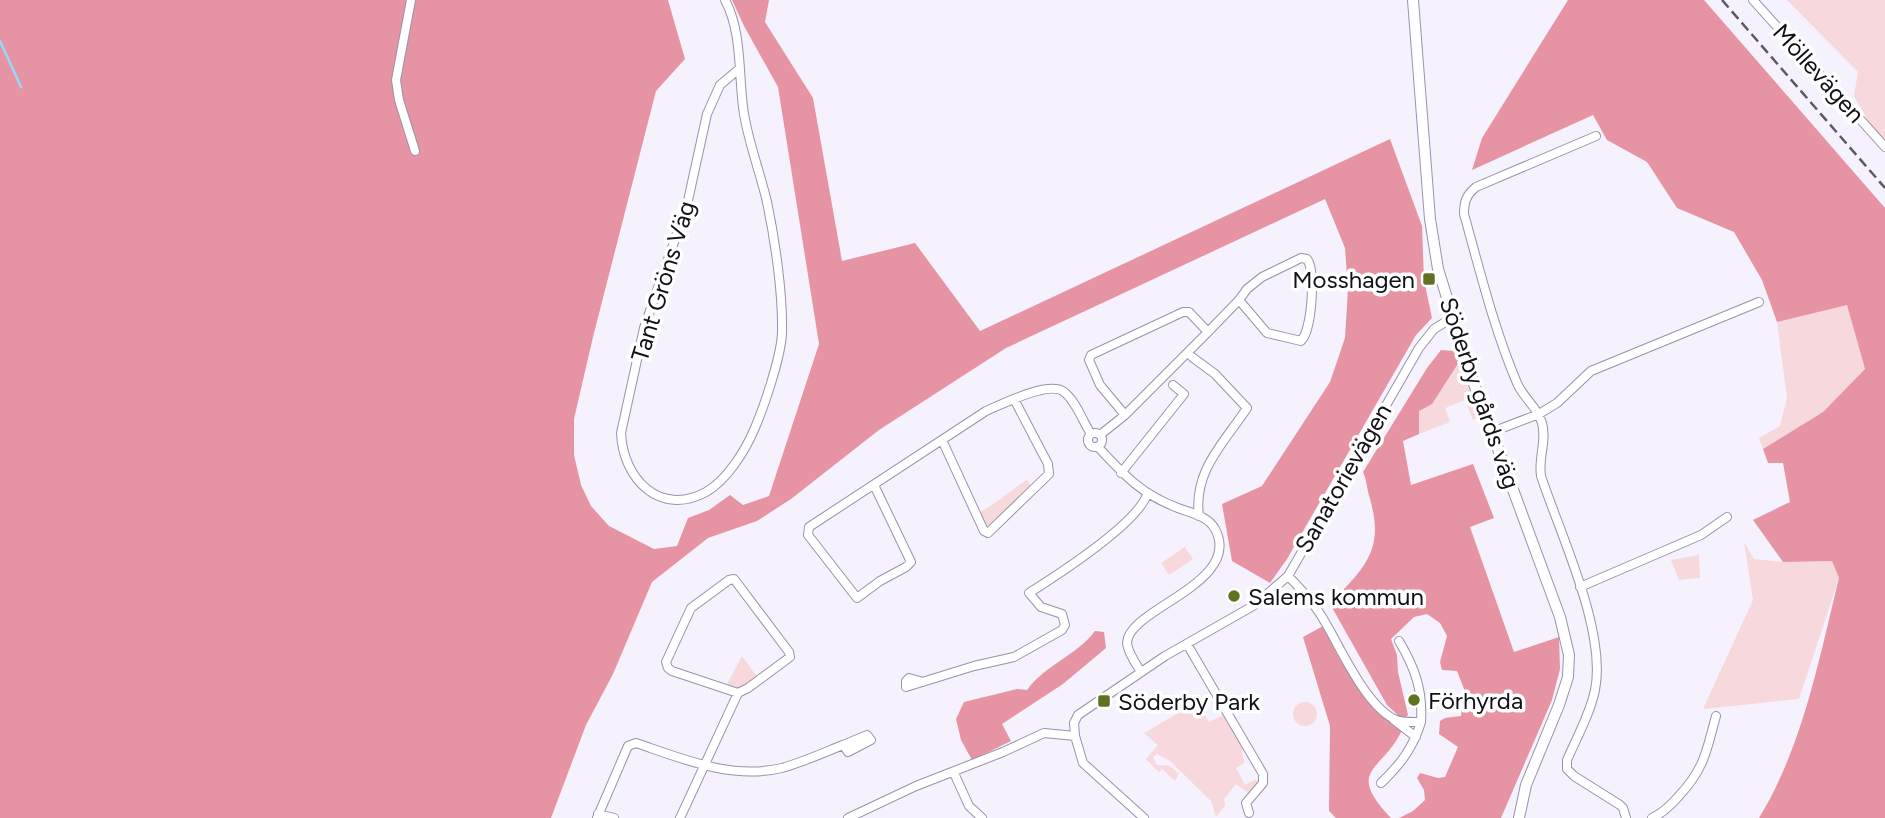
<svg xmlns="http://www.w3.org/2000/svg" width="1885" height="818" viewBox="0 0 1885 818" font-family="Figtree,sans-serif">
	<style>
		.green { fill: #f6d8dd }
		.forest { fill: #e693a4 }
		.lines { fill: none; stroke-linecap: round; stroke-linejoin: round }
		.stream { stroke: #94daf8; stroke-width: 2.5 }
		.street-casing { stroke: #9892aa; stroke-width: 10 }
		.secondary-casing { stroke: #9892aa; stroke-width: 12 }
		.street { stroke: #fff; stroke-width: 8 }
		.secondary { stroke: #fff; stroke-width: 10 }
		.rail { stroke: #5b5962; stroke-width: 2.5; stroke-dasharray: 10 5; stroke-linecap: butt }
		.poi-dot { fill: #5f7222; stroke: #fff; stroke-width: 2.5 }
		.labels { text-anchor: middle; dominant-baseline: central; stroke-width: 7; stroke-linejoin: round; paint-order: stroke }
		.street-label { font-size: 24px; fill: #110f17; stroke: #fff }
		.poi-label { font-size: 24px; fill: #110f17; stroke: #fff; text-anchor: start }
	</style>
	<rect width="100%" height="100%" fill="#f5f2fd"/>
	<path class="green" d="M1787,0H1885V150L1854,96L1858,72Z
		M1847,304L1865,369L1823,412L1763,449L1759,438L1780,426L1787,398L1777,322Z
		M1461,359L1480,416L1473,420L1465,400L1445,408L1450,422L1419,434V411L1432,403Z
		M1027,480L1032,487L992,527L985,526L980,512C997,504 1010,490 1027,480Z
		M1744,542L1754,559L1783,562L1832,561L1839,578L1799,699L1703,709L1753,600Z
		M1185,547L1193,559L1169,575L1161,563Z
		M1699,555L1700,578L1679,580L1671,560Z
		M742,656L758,678L740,688L727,684Z
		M1197,702L1209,722L1227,713L1247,747L1242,750L1244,763L1236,768L1245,785L1256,779L1265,788L1254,800L1252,796L1236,784L1224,799L1225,806L1216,817L1211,801L1170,761L1157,754L1153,757L1157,765L1170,766L1179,774L1175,781L1162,769L1159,772L1146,759L1158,745L1144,733Z
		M1293 714a12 12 0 1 1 24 0a12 12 0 1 1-24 0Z"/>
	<path class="forest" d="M0,0H668L685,59L656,91L593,337L574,419V455L581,485L591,506L609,526L654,549L677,546L688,518L709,510L730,495L743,505L769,496L819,344L778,87L744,26L732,0H769L765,22L813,98L842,261L915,243L980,331L1390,139L1422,226L1424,280L1432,318L1416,335L1287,559L1270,583L1232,561L1222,504L1262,486L1330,382L1345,338L1348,289L1345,248L1325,199L1006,348L879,430L791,499L757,521L708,538L652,582L613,674L586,725L551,818H0Z
		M1568,0H1704L1885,208V818H1759C1803,746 1819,659 1839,578L1832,561L1783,562L1753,520L1790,502L1783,463H1768L1763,449L1823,412L1865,369L1847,305L1777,322L1762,280L1734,232L1677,208L1647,162L1607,140L1593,115L1472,170L1482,138Z
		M1441,350L1453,351L1461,359L1432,404L1419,411V434L1403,441L1411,485L1473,464L1494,518L1470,527L1514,652L1559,637L1560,669L1552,700L1501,818H1399L1413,811L1425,800L1424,790L1417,778L1420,773L1438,778L1445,777L1458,747L1439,734L1440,721L1445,718L1461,716L1464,689L1457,671L1442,670L1440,662L1447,636L1440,623L1427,614L1414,617L1391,639L1397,655L1398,672L1408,715L1405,718H1401L1387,705L1330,604C1364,568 1385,551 1370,499C1367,490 1367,481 1363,472L1427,368Z
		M1323,626C1330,635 1332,646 1338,656C1355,685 1373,712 1402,730C1383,772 1344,768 1391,818H1336L1329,811L1330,726L1303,637Z
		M1095,631L1104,632L1106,648L1063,684L1002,724L1011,741L972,760L961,740L956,719L964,702L1017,689L1027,690C1045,665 1076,656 1095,631Z"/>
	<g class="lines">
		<path class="stream" d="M0,41L21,87"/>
		<g class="street-casing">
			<path id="street" d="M411,0L396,80L399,100L415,151
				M725,0C743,33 738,78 744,114C749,144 760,172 767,202C775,240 783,294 782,333C781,357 764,407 754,430C745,451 727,480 706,492C660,517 623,479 621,433L644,328L687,205L707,114L720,85L739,69
				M1753,0L1885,147
				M1596,136L1476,187C1466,195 1464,202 1464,214C1480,271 1494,329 1517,383C1523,398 1537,406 1542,423C1547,441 1538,458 1541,476C1560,534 1607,631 1595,690C1590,714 1577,737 1567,760V769L1574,776L1620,805L1623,808L1626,818
				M1192,357L1215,374L1247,408C1224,443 1193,471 1199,516
				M1125,415L1100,385L1089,360L1091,355L1183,312H1189L1208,332
				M1492,432L1539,414L1557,403L1591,371L1759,302
				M1088 440a7 7 0 1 1 14 0a7 7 0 1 1-14 0Z
				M1100,435L1125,415L1208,332L1239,300L1247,289L1262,277L1301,258L1307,259C1316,271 1312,330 1301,341L1267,333L1239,300
				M942,440L984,531L988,533L1049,474L1048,464L1014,399
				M1098,447C1124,475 1141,494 1178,508C1191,513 1208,516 1215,529C1244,583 1127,609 1127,643C1128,653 1136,664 1141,672
				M1121,473L1184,394L1173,385
				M874,485L911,562L906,567L880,581L857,598L808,535L809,527L986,411C1002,404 1050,380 1064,392C1076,401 1083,422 1091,434
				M1288,576C1302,590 1315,604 1325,622C1341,649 1365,704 1394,719C1402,723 1412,722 1421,722C1423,690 1415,668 1399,641
				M1580,587L1701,535L1727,517
				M1187,644L1263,774V783L1246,803L1249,813
				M923,682L909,678L906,681V687L974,666L1014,657L1062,630L1065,625L1062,614L1041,607L1029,593C1059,574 1135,525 1147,495
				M1394,720L1416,737
				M954,773L969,806L982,818
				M1381,783C1400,765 1413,748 1421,722
				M598,814L614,818
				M597,818L628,746L636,743C683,759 732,780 782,768C803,762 823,753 843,745L848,752L871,740L867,735L843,745
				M680,818L738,693L748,688L790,657L789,652L734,579L729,580L691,608L666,662L668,668L672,671L738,693
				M848,818L916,786L1003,752L1044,733L1075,736
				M1144,818L1083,763L1075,736L1074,723L1078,715L1165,656L1253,606L1288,576L1419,348L1434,329L1452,318
				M1652,818C1663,813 1670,806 1678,797C1705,768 1706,752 1716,716"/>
		</g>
		<g class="secondary-casing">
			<path id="secondary" d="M1413,0L1430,219L1438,269L1474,384L1560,617L1569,655L1568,677L1559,705L1526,785L1519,818"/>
		</g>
		<use href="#street" class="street"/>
		<use href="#secondary" class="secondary"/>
		<path class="rail" d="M1722,0L1885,188"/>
	</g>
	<g class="poi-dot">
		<rect x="1422" y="272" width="14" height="14" rx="3.5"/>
		<circle cx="1234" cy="596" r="7"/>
		<circle cx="1414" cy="700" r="7"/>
		<rect x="1097" y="694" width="14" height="14" rx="3.5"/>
	</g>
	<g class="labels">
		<g class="street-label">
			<text transform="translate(1819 73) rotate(48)">Möllevägen</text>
			<text transform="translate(663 281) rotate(-73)">Tant Gröns Väg</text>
			<text transform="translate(1480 393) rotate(71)">Söderby gårds väg</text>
			<text transform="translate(1343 478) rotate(-60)">Sanatorievägen</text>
		</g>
		<g class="poi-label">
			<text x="1415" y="279" text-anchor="end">Mosshagen</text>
			<text x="1248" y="596">Salems kommun</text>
			<text x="1428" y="700">Förhyrda</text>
			<text x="1118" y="701">Söderby Park</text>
		</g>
	</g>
</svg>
